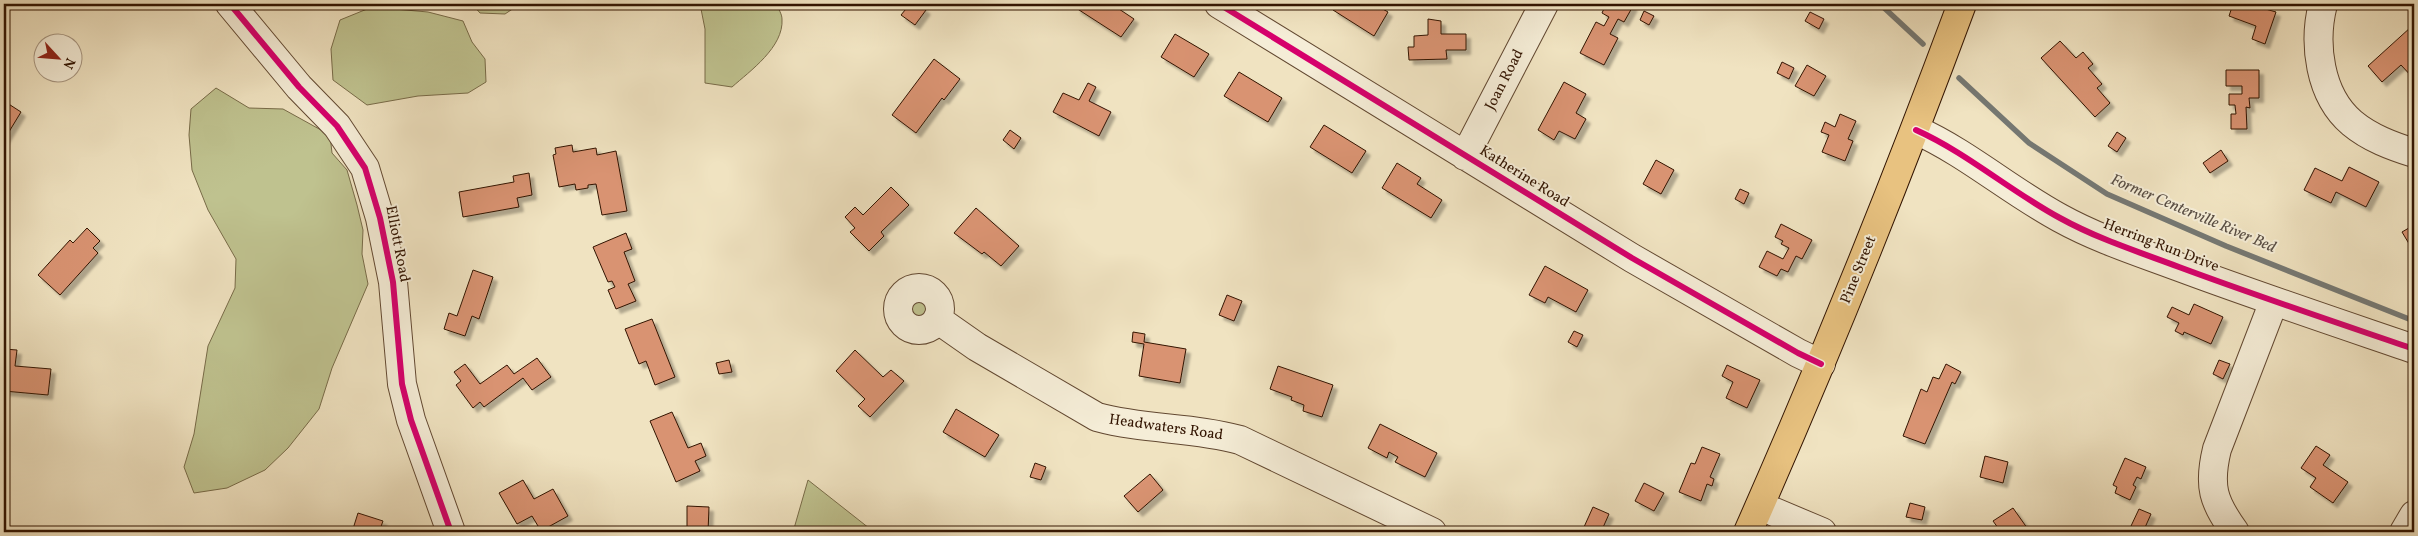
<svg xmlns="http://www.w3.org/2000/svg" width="2418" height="536" viewBox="0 0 2418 536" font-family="Vollkorn,serif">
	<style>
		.green { fill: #bfc28f; stroke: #786b48 }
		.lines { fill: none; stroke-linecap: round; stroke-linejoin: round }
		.stream { stroke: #757873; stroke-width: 5.5 }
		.building { fill: #d99372; stroke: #321401; filter: url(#shadow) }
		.minor-casing { stroke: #624831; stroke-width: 30 }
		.major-casing { stroke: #321401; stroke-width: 30 }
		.minor { stroke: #f5edd7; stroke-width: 28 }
		.major { stroke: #e8c280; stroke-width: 28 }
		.cycleway-casing { stroke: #f5edd7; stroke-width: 9 }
		.cycleway { stroke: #d6006c; stroke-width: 6 }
		.labels { text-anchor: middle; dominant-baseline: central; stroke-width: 4; stroke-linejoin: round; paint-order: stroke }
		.street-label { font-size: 15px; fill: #321401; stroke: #f5edd7 }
		.water-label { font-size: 16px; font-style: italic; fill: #594e44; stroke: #f5edd7 }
	</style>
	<defs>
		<filter id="shadow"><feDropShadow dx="4.5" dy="4.5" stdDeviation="1" flood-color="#0004"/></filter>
	</defs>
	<rect width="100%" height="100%" fill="#f0e3c1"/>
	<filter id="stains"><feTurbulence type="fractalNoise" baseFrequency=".004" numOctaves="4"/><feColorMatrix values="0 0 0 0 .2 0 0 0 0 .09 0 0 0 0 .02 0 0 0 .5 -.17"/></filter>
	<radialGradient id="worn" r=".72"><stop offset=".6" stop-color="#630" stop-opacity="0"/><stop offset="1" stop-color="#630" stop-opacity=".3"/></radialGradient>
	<path class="green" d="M472,4H520L505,14L480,13Z
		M700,4H776C778,8 782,14 782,19C784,47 750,71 732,87L705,83V29Z
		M372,7L428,12L463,21L472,42L485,59L486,82L468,93L418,96L367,105L333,80L331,49L340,20Z
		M216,88L249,108L283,109L330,135L332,153L347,170L357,205L363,230L362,254L368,284L332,368L319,409L288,448L265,470L227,488L194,493L184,467L194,434L208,346L235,288L236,259L208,210L192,170L189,135L191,109Z
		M906 309a13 13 0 1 1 26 0a13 13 0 1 1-26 0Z
		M808,480L874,532H793Z"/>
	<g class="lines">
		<path class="stream" d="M1880,4L1923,44
			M1959,78L2029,143L2107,194L2226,246L2414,321"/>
	</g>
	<path class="building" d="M910,4H918L926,10L915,25L901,15Z
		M1079,4H1114L1113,5L1134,19L1121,37L1076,8Z
		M1337,4H1374L1388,12L1374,36L1333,10Z
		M1606,4H1629L1633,6L1624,22L1618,19L1610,34L1618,38L1604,65L1580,53L1596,22L1604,26L1609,17L1602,13Z
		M2233,4H2264L2262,8L2276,12L2265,44L2252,39L2256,26L2229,16Z
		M1644,11L1654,16L1649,25L1640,20Z
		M1810,12L1824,19L1819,29L1805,21Z
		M1428,19L1441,21V34H1466V50H1446L1447,59L1409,60L1408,47H1414V36L1428,35Z
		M2411,27L2414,31V79L2401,65L2382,82L2368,66Z
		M1175,34L1209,54L1194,77L1161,57Z
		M2060,41L2076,58L2083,52L2093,64L2088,68L2102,84L2097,88L2110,103L2095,117L2041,58Z
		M934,59L960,79L944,100L942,98L916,133L892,115Z
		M1782,62L1794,68L1789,79L1777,73Z
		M1807,65L1826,76L1814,96L1795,86Z
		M2226,70H2259V98H2249L2250,108L2246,107L2247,129H2231V114H2236L2235,105H2229V94H2242V86H2226Z
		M1239,72L1282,98L1268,122L1224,96Z
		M1564,82L1586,94L1576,113L1586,119L1575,139L1559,131L1554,140L1538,130Z
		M1088,83L1096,87L1089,101L1111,112L1099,136L1053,112L1063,93L1079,100Z
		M4,101L21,112L4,140Z
		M1840,114L1856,121L1848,139L1853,141L1845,161L1822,152L1829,135L1821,132L1825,122L1835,127Z
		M1324,125L1366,151L1352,173L1310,147Z
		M1010,130L1021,138L1014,149L1003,140Z
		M2117,132L2126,138L2117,152L2108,146Z
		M572,145L573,152L596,148L597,155L616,151L627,211L602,215L596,184L588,185V188L576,190L575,184L559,187L553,155L556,154L555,148Z
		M2221,150L2228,161L2210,173L2203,163Z
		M1656,160L1674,170L1661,194L1643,184Z
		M1397,163L1421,178L1417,184L1442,200L1431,218L1382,188Z
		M2349,167L2379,182L2366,207L2336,192L2331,203L2304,190L2315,168L2342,181Z
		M529,173L532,195L517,198L519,207L463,217L459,192L514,182L513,176Z
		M891,187L909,205L881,232L884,236L869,251L850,232L855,228L845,217L855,207L863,215Z
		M1740,189L1749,193L1744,204L1735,199Z
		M976,208L1019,246L1001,266L984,252L982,254L954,233Z
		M1781,224L1812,240L1802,259L1796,256L1788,272L1781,269L1777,276L1759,267L1767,251L1783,259L1789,248L1781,244L1783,241L1775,237Z
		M2414,225V252L2402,232Z
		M87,228L100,241L93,248L98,253L60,295L38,275L70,240L73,243Z
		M626,233L632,249L624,252L635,281L628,284L636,301L616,309L608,290L615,287L612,281L608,282L593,247Z
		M1545,266L1588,290L1576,312L1548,297L1545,303L1529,295Z
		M473,270L493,277L479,319L472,316L465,336L444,329L449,313L457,316Z
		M1227,295L1242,301L1234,321L1219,315Z
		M2194,304L2223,317L2211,344L2184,332L2183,335L2175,331L2179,323L2167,317L2172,307L2189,315Z
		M652,319L675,377L655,385L646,361L639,364L625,329Z
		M1574,331L1583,335L1577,347L1568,342Z
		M1133,332L1145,334L1144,342L1186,349L1180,383L1139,376L1144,344L1132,342Z
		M4,349L17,350L15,366L51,369L48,395L4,391Z
		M855,350L883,377L891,370L904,381L870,417L858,406L865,399L836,371Z
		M537,358L551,377L532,390L523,378L484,407L480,402L473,408L456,385L461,381L454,372L465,364L480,384L507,365L514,374Z
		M729,360L732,372L719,374L716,363Z
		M2219,360L2230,364L2223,379L2213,374Z
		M1946,364L1961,372L1955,384L1952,382L1925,444L1903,436L1921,389L1927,392L1933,377L1939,379Z
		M1727,365L1760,380L1747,408L1726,398L1733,382L1722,376Z
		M1278,366L1333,385L1322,417L1303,411L1304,405L1291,400L1292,397L1270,389Z
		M956,409L999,435L985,457L943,432Z
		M672,412L688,448L701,443L706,456L695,461L700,471L676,482L650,421Z
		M1380,424L1437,453L1425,477L1395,462L1398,457L1389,452L1387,458L1368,448Z
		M2316,446L2330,455L2323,465L2348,482L2333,503L2310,487L2316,478L2301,468Z
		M1702,447L1720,454L1710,477L1714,479L1712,486L1707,484L1701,501L1679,492L1691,463L1695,464Z
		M1985,456L2008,462L2003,483L1980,477Z
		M2125,458L2146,467L2141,479L2137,477L2133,485L2136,487L2130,500L2115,493L2117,487L2113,485Z
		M1035,463L1046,467L1041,480L1030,477Z
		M1150,474L1163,490L1138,512L1124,496Z
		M523,480L534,499L553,489L568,516L541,531L532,516L517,524L499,493Z
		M1644,483L1664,493L1654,511L1635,501Z
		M1910,503L1925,507L1922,520L1906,517Z
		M687,506L709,507L708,532H687Z
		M1593,507L1609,514L1601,532H1592L1584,527Z
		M2013,508L2030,532H2001L1993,521Z
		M2139,509L2151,514L2143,532L2131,526Z
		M358,513L383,521L379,532H352Z"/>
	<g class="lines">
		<g class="minor-casing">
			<path id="minor" d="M230,4L299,87L337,126L365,168L380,218L393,282L402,384L411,420L451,532
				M1219,4L1632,258L1798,353L1821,364
				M2323,4C2313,43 2319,95 2352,123C2370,138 2392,146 2414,153
				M1916,130C1967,153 2010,191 2060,218C2098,239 2139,252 2179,267C2257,296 2335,322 2414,349
				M1465,156L1544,4
				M898 309a21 21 0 1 1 42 0a21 21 0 1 1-42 0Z
				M937,319L977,347L1097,417C1144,430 1194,427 1240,440L1432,532
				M1760,506L1822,532
				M2235,532C2213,502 2208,486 2217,449L2274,301
				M2404,532L2414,515"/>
		</g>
		<g class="major-casing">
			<path id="major" d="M1748,532C1825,358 1896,182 1962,4"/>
		</g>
		<use href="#minor" class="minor"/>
		<use href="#major" class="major"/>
		<g class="cycleway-casing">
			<path id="cycleway" d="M230,4L299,87L337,126L365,168L380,218L393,282L402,384L411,420L451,532
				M1219,4L1632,258L1798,353L1821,364
				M1916,130C1967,153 2010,191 2060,218C2098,239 2139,252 2179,267C2257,296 2335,322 2414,349"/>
		</g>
		<use href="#cycleway" class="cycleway"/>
	</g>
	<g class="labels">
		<g class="street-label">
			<text transform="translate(1505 80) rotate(-63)">Joan Road</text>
			<text transform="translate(1524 177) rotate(32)">Katherine Road</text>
			<text transform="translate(397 244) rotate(79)">Elliott Road</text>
			<text transform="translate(2161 246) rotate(21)">Herring Run Drive</text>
			<text transform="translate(1859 270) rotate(-68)">Pine Street</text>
			<text transform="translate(1166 428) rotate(8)">Headwaters Road</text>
		</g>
		<g class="water-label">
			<text transform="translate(2193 214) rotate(23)">Former Centerville River Bed</text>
		</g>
	</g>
	<rect width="2418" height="536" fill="none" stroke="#f0e3c1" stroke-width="20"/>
	<rect x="5" y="5" width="2408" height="526" fill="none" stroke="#321401" stroke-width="2.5"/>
	<rect x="10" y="10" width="2398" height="516" fill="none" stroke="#321401"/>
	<g transform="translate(58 58) rotate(116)"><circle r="24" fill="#f5edd7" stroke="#a79681"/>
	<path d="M0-4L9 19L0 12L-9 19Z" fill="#8f2418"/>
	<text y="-8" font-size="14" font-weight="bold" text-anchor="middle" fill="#321401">N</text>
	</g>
	<rect width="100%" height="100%" filter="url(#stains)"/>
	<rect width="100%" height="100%" fill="url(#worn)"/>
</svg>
